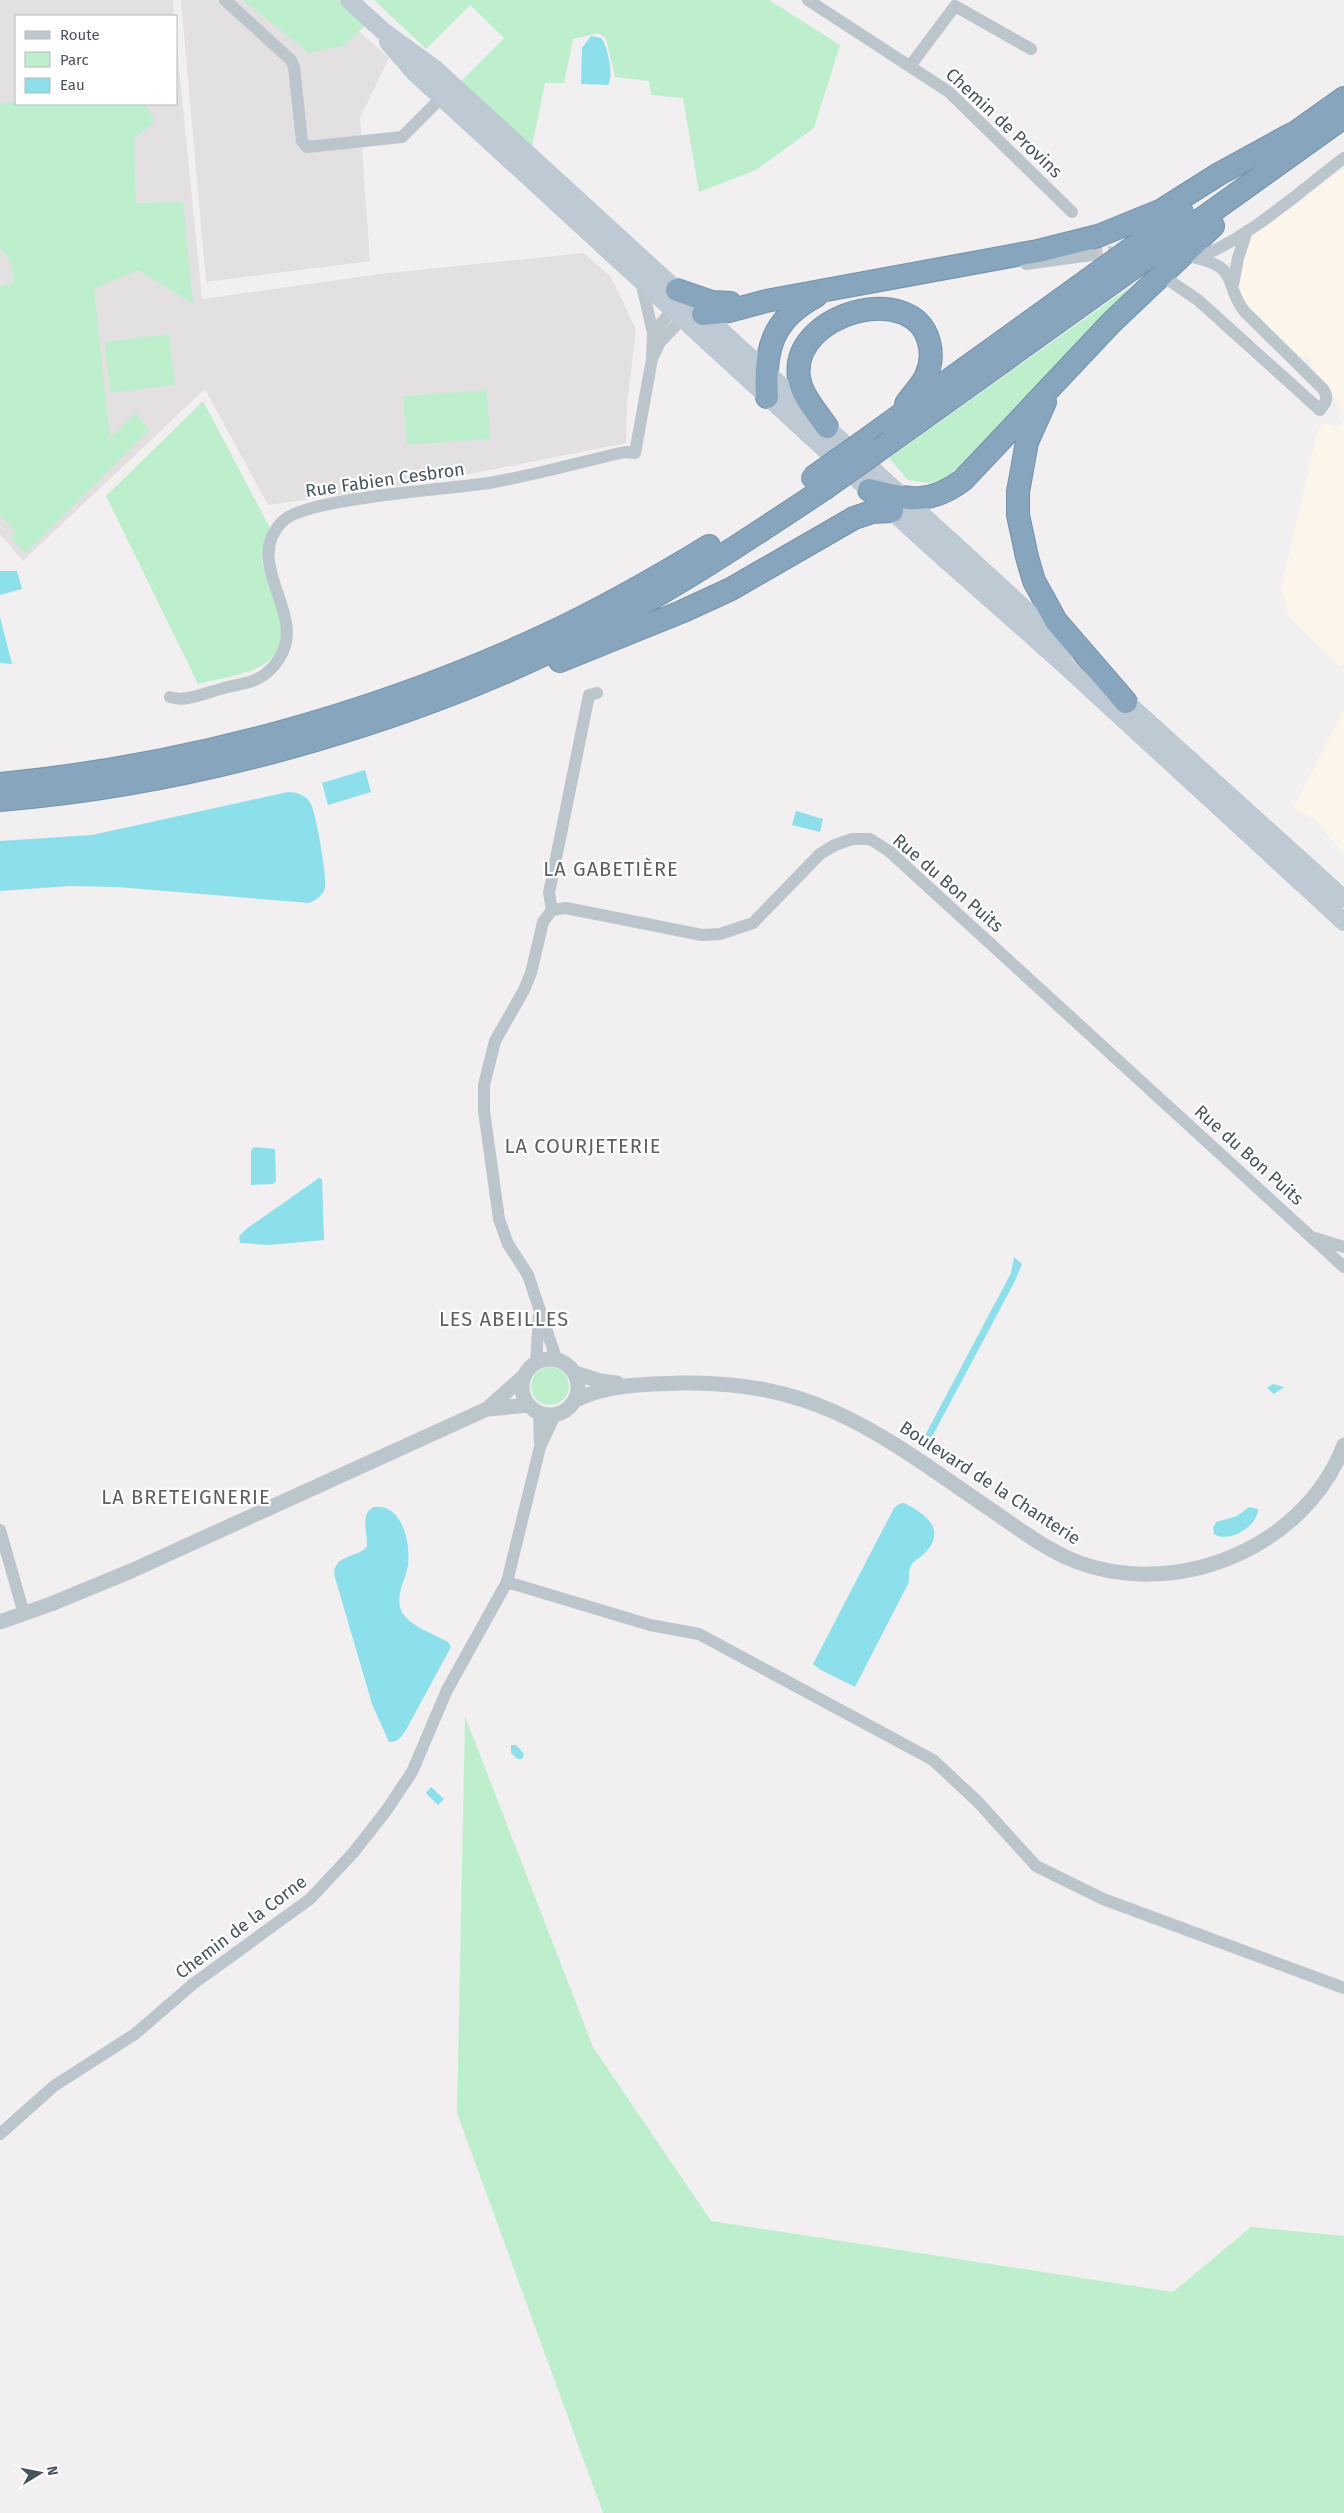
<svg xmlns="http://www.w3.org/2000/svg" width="1344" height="2513" viewBox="0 0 1344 2513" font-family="'Fira Sans',sans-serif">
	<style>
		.commercial { fill: #fcf5e9 }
		.education { fill: #e3e0e2 }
		.green { fill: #beefcd }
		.water { fill: #8be0ec }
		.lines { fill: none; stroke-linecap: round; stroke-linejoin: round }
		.minor-tunnel { stroke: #c7c8cb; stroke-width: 12; stroke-dasharray: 12 6; stroke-linecap: butt }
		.motorway-casing { stroke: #7291aa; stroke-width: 24 }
		.minor { stroke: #bbc5cc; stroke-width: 12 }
		.tertiary { stroke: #bbc5cc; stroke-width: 15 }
		.secondary { stroke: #bdc9d3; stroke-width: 18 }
		.motorway { stroke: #87a6be; stroke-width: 22 }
		.motorway-bridge-casing { stroke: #7291aa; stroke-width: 24; stroke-linecap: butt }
		.motorway-bridge { stroke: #87a6be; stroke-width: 22 }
		.labels { text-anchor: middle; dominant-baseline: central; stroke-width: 4.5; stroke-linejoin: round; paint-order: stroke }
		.street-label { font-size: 18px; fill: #47545d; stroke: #fff }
		.quarter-label { font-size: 20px; letter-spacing: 1px; fill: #5c6064; stroke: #fff }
	</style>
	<rect width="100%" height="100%" fill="#f2eff0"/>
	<path class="commercial" d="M1344,168V415L1325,382L1316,374L1309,358L1299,356L1247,305L1241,295L1239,276L1249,238L1284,210L1286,212Z
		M1344,419V664L1340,666L1289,616L1281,588L1318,430L1323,423L1338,427Z
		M1344,710V854L1314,819L1293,808Z"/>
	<path class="education" d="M0,0H173L174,16H16V104H176V38L202,299L380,274L584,253L611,277L636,329L627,404L626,443L435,481L268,505L205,389L23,561L0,534Z
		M181,0H324L389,58L360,118L370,261L206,282Z"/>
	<path class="green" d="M243,0H338L366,25L343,46L309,53Z
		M374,0H769L840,45L814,128L756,170L699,192L683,98L651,95L649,81L615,77L606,39L599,33L573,39L564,83H545L532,146L458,84L504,38L470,5L426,49Z
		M16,102L145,104L155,122L134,138L136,203L183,202L193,304L138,270L94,289L110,438L136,413L149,430L25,554L11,537L16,532L0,515V286L14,283L10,260L0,249V103Z
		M1131,286L977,451L959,467L942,480L928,483L908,480L889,458Z
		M169,334L175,385L111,393L104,342Z
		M487,390L490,439L407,445L403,396Z
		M203,401L270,528C268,537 263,548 262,557C262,569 271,586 275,597C299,669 254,671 198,684L106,496Z
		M531 1386a19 19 0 1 1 38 0a19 19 0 1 1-38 0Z
		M465,1716L593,2047L711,2221L1173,2292L1251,2227L1344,2236V2513H603L457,2113Z"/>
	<path class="water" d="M591,36L601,38C608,47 614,75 608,85L581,84L582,48Z
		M0,571H17L22,589L0,595Z
		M0,617L12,664L0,663Z
		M365,770L371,792L328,805L322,783Z
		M288,792C297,792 306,795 311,804C316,814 327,876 325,887C324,895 316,900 309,903L117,887L70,886L0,891V841L92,835Z
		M796,811L823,819L820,832L792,825Z
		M254,1147L275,1149L276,1181L273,1184L251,1185V1150Z
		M319,1178L322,1179L324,1240L269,1245L240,1243L239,1236L246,1229Z
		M1014,1257L1022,1264L1015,1281L933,1435L925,1444L922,1441L1011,1273Z
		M1273,1384L1284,1387L1274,1394L1267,1388Z
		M904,1503C926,1514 948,1530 924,1554C919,1559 912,1561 910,1568C908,1574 910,1578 908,1584L855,1687L821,1670L813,1664L894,1508L899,1504Z
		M374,1507C402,1503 411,1543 408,1565C406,1579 395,1595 401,1610C407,1625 434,1634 448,1642L451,1647L407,1728C402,1736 399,1742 389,1742L372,1704L334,1574C335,1554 357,1558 367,1547C368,1534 359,1513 374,1507Z
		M1249,1507L1258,1509C1258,1526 1229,1544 1214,1534L1213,1528L1216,1522L1237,1516Z
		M511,1745H516L524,1754L522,1759H518L511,1753Z
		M431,1787L444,1799L438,1805L426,1793Z"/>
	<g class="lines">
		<path class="minor-tunnel" d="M1091,255L1109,252L1123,255"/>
		<g class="motorway-casing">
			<path id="motorway" d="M1282,142L1344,98
				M677,290L712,302L730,303
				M703,314L729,311L766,301L1038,251L1098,236L1162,210L1219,174L1292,134
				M767,397C764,350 772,319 816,296
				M1045,402L1027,442L1018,492V515L1027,557L1034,581L1056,621L1126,702
				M827,427C817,412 801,395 799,377C790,314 913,279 929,342C932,353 931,365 926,376C921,386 912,395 906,404
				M863,442L1182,212
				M890,442L1344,117
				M869,490C908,500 930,505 963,480L1111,323L1213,226
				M560,661L681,612L731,589L854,518L872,512L892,511
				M0,784C187,766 372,715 542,637C600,610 655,579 709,546
				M0,800C202,784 432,717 611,621C685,582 754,535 824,489"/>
		</g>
		<path class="minor" d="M225,0L291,60L294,67L302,141L307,147L402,137L442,97
			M808,0L949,92L1072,212
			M910,66L955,6L1031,49
			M1196,258C1247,240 1300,191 1344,158
			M1026,264L1091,255
			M1170,281L1198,300L1320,410C1326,402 1329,398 1323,389L1245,312C1223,285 1241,268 1196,258
			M1233,285L1238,258L1247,231
			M653,333L668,315L681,312
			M654,355L660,342L682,319V310
			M170,697C185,703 207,692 224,688C235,685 247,684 257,679C266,675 273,668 279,659C309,614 240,563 283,521C306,498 449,489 489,483C535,475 580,462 625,452L635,453L652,359L653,333L641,281
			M552,910L549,893L589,695L597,693
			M1315,1238L1344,1247
			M556,1358L528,1275L508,1244L499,1219L484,1111V1085L495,1041L524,990L531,973L543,922L552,910L566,908L702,935L720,934L753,923L820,854L835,845L852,839H870L889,851L1344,1267
			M536,1362L539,1316
			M539,1413L540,1444
			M0,1530L24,1614
			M507,1582L650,1625L699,1634L933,1760L978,1802L1036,1866L1103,1899L1344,1988
			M0,2134L54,2086L135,2034L193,1984L310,1899L353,1853L386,1811L412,1772L447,1690L507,1582L540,1447L555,1415"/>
		<path class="tertiary" d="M522 1387a28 28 0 1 1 56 0a28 28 0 1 1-56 0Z
			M575,1373L600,1381L617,1383
			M575,1400C609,1384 646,1384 683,1383C814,1381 878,1432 981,1503C1010,1522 1038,1545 1070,1559C1172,1602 1304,1550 1344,1445
			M488,1409L529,1405
			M0,1622L51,1604L131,1571L487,1409L524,1376"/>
		<path class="secondary" d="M349,0L383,31L434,68L1070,650
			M388,42L415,73L929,545L1060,661L1344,922
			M1116,693L1344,899"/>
		<use href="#motorway" class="motorway"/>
		<g class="motorway-bridge-casing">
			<path id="motorway-bridge" d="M812,478L863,442
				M824,489L890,442"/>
		</g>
		<use href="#motorway-bridge" class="motorway-bridge"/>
	</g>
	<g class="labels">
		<g class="street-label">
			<text transform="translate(1004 123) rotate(43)">Chemin de Provins</text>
			<text transform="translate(385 480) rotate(-8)">Rue Fabien Cesbron</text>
			<text transform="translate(948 883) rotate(41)">Rue du Bon Puits</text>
			<text transform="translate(1249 1155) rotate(42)">Rue du Bon Puits</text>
			<text transform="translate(990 1483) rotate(33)">Boulevard de la Chanterie</text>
			<text transform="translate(241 1927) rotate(-37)">Chemin de la Corne</text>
		</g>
		<g class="quarter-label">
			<text x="611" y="869">LA GABETIÈRE</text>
			<text x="583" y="1146">LA COURJETERIE</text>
			<text x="504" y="1319">LES ABEILLES</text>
			<text x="186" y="1497">LA BRETEIGNERIE</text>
		</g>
	</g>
	<rect x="15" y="15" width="162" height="90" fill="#ffffff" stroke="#b5bbbe"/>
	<rect x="25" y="31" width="25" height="8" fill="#bdc9d3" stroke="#b5bbbe"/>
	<text x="60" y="40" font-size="15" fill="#47545d">Route</text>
	<rect x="25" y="52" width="25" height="15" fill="#beefcd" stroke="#b5bbbe"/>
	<text x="60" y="65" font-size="15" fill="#47545d">Parc</text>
	<rect x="25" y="78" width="25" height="15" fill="#8be0ec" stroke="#b5bbbe"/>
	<text x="60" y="90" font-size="15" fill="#47545d">Eau</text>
	<g transform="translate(40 2473) rotate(80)" stroke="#ffffff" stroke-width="4" paint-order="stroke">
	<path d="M0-4L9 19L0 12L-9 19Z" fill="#47545d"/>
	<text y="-8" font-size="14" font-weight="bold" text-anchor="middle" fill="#47545d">N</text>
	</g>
</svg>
